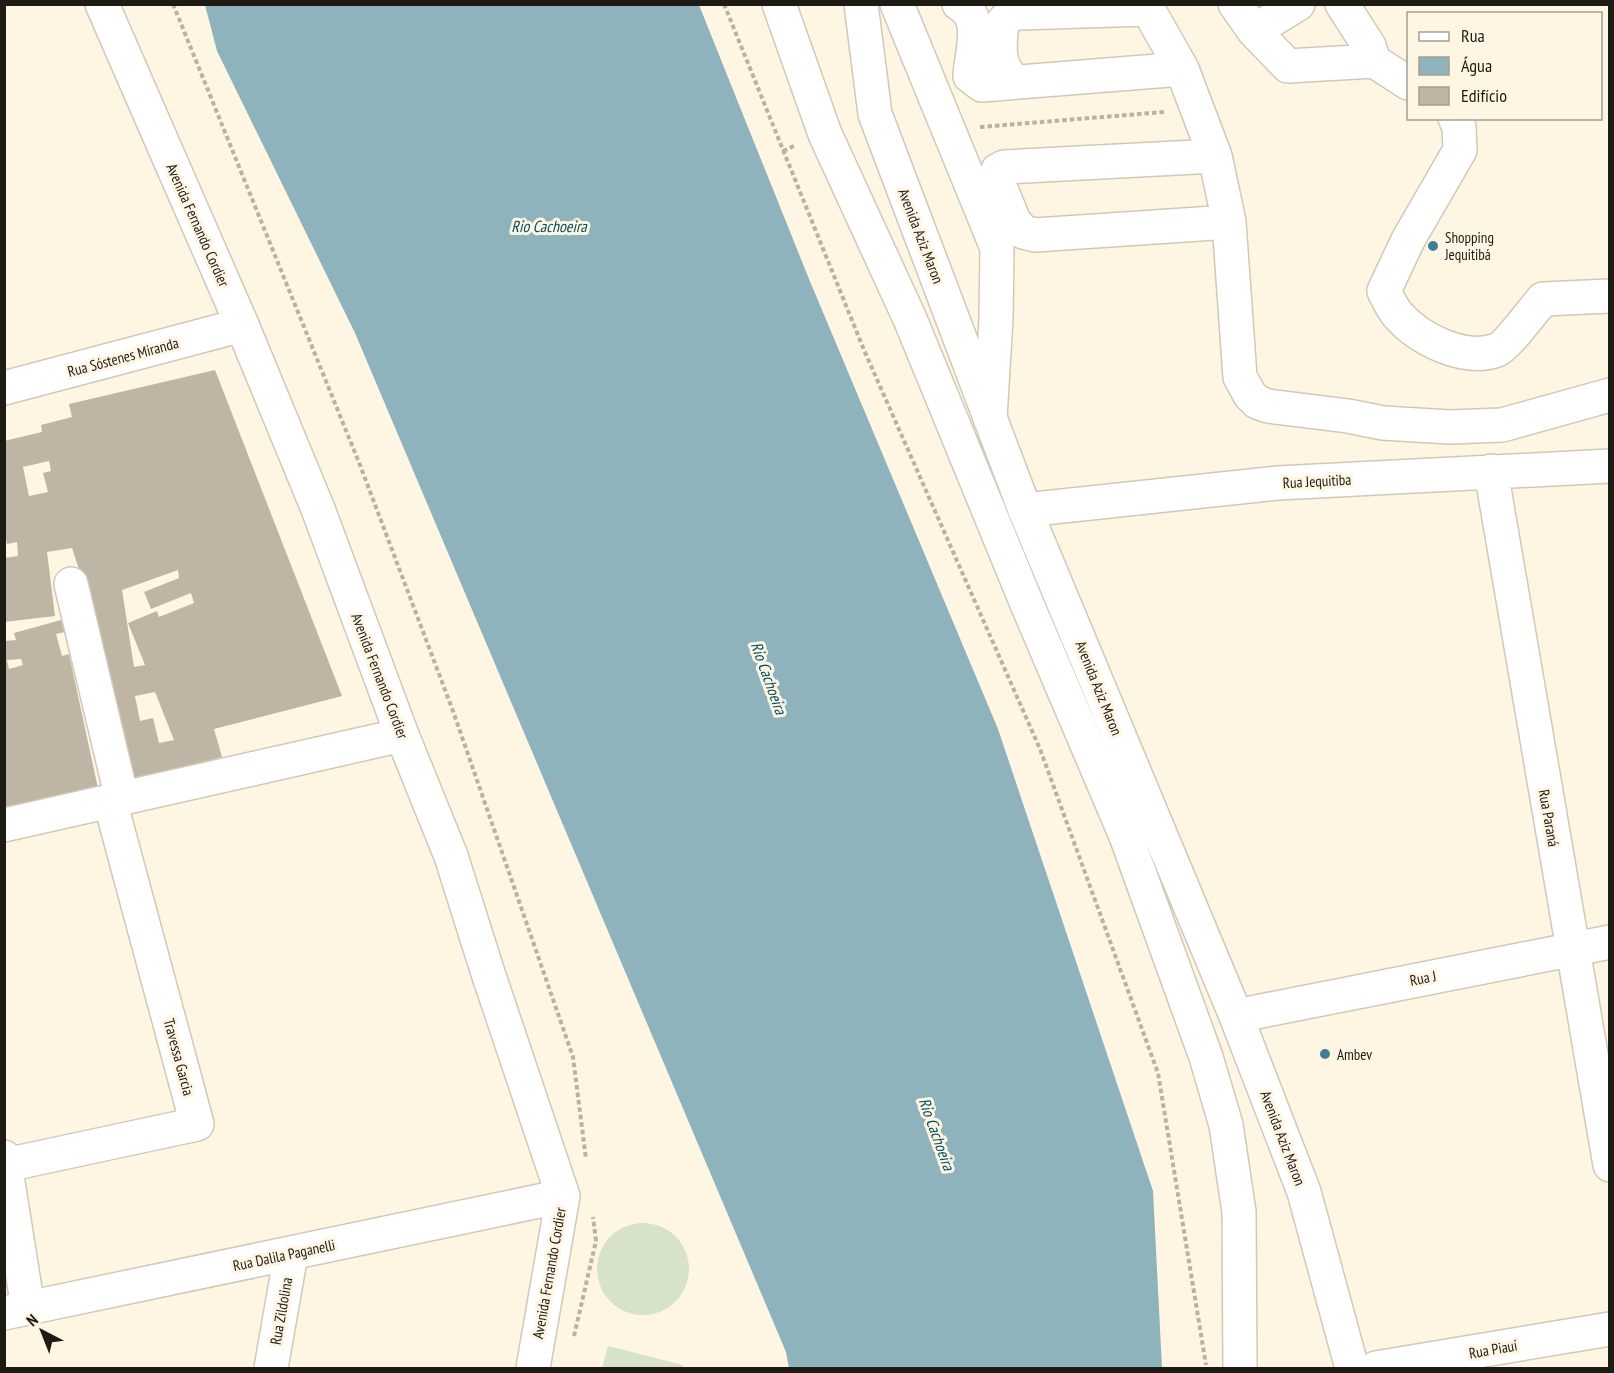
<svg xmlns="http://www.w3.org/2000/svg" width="1614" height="1373" viewBox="0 0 1614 1373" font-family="'PT Sans Narrow',sans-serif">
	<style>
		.green { fill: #d6e2c9 }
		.water { fill: #8eb3bd }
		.building { fill: #beb5a4; fill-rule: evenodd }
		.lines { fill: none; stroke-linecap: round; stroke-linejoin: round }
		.minor-casing { stroke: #d1c9b8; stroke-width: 36 }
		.major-casing { stroke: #d1c9b8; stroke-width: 36 }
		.path { stroke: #b9b2a3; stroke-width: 4; stroke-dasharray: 4.5 3; stroke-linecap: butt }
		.minor { stroke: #fff; stroke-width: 33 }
		.major { stroke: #fff; stroke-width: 33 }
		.poi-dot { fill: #427f95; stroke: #fef5e3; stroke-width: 2 }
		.labels { text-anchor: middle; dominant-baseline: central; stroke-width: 6; stroke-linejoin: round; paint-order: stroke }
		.street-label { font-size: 15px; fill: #1e1b15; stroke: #fef5e3 }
		.poi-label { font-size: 15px; fill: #1e1b15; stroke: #fef5e3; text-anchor: start }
		.water-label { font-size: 16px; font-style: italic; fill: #005061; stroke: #fef5e3 }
	</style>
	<rect width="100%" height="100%" fill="#fef5e3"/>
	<path class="green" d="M597 1269a46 46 0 1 1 92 0a46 46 0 1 1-92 0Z
		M608,1346L683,1365L682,1368H602Z"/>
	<path class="water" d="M205,5H699L809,279L998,729L1153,1191L1162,1368H789L786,1352L355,333L217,51Z"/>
	<path class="building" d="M215,370L342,696L214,729L222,757L128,781L89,600L72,548L47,552L55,616L4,622V558L18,556L17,542L7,544L4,529V441L42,432L41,425L72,417L69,404ZM49,461L51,471L43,473L48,492L29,496L23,467ZM178,570L179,578L144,592L151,609L191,593L194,603L159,617L157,611L128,623L145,665L134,667L122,590ZM155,692L174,740L159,743L153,718L140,721L135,696Z
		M61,620L65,632L56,634L62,656L69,654L99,793L4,814V641L16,640L14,633ZM21,659L23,665L9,669L7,660Z"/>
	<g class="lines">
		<g class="minor-casing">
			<path id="minor" d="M897,4L997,248L996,319L990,418
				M959,4C985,17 971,53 970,76L982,85L1182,69
				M1142,4L1148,9L1182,69L1215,156L1229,222L1240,377L1250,395L1257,402L1268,406L1348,416L1383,423L1450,427L1502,425L1610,395
				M1235,4L1254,31L1288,66L1374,61
				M1342,4L1369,46L1374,61L1408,83
				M1254,31L1298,4
				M1016,82C997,67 999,47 1002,23L1009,15L1019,13L1148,9
				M1455,118L1459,127L1460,150L1408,240L1384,291C1388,299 1392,308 1398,315C1419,339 1464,362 1497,350C1507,346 1534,309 1543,299L1610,296
				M1215,156L1004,167L998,170L997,179L1014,221L1023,232L1035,235L1229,222
				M4,388L242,325
				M1491,471L1610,1165
				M1025,510L1278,483L1610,466
				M71,584L122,799
				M4,825L402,735
				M1236,1016L1610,942
				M4,1157L28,1308
				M6,1165L197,1124L110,801
				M271,1368L291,1254
				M1376,1368L1610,1329"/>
		</g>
		<g class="major-casing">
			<path id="major" d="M102,4L242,325L318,509L402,735L451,856L488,973L563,1196L533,1368
				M779,4L825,134L910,319L1027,604L1126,836L1206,1057L1226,1125L1239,1212L1240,1368
				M861,4L875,114L1025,510L1236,1016L1304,1192L1352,1368
				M4,1313L563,1196"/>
		</g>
		<path class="path" d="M173,4L360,465L453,711L573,1057L586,1159
			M724,4L864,350L1040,749L1158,1073L1206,1365
			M980,127L1164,112
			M783,151L796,145
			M574,1336L596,1241L593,1217"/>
		<use href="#minor" class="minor"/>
		<use href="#major" class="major"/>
	</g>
	<g class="poi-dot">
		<circle cx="1433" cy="246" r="6"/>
		<circle cx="1325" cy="1054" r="6"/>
	</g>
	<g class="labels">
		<g class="street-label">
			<text transform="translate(198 225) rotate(66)">Avenida Fernando Cordier</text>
			<text transform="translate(921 236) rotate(69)">Avenida Aziz Maron</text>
			<text transform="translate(123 357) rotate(-15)">Rua Sóstenes Miranda</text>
			<text transform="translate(1317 481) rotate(-3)">Rua Jequitiba</text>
			<text transform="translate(380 676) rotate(69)">Avenida Fernando Cordier</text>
			<text transform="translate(1099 688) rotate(68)">Avenida Aziz Maron</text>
			<text transform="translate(1549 818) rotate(80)">Rua Paraná</text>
			<text transform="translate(1423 978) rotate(-11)">Rua J</text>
			<text transform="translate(179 1057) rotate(75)">Travessa Garcia</text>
			<text transform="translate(1283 1138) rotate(69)">Avenida Aziz Maron</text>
			<text transform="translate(284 1255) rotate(-12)">Rua Dalila Paganelli</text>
			<text transform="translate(549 1273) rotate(-80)">Avenida Fernando Cordier</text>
			<text transform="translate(281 1311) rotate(-80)">Rua Zildolina</text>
			<text transform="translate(1493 1349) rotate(-10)">Rua Piauí</text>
		</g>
		<g class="poi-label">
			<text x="1445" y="237">Shopping<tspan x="1445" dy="17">Jequitibá</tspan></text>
			<text x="1337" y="1054">Ambev</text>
		</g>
		<g class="water-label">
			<text x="549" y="226">Rio Cachoeira</text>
			<text transform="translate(769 678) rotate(70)">Rio Cachoeira</text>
			<text transform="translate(937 1134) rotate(70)">Rio Cachoeira</text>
		</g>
	</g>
	<rect width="1614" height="1373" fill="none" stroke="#1e1b15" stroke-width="12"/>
	<rect x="1407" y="12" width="195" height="108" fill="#fef5e3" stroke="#a49e91" stroke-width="1.5"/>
	<rect x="1419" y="32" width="30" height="9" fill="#ffffff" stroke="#a49e91" stroke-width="1.5"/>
	<text x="1461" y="42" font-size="18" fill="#1e1b15">Rua</text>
	<rect x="1419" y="57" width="30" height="18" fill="#8eb3bd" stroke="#a49e91" stroke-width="1.5"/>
	<text x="1461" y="72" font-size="18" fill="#1e1b15">Água</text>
	<rect x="1419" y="87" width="30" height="18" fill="#beb5a4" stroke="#a49e91" stroke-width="1.5"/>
	<text x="1461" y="102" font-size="18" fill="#1e1b15">Edifício</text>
	<g transform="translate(42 1331) rotate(318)" stroke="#fef5e3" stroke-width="4.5" paint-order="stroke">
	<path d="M0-4.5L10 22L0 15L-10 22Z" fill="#1e1b15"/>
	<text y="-9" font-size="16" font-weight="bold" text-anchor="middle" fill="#1e1b15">N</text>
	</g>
</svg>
